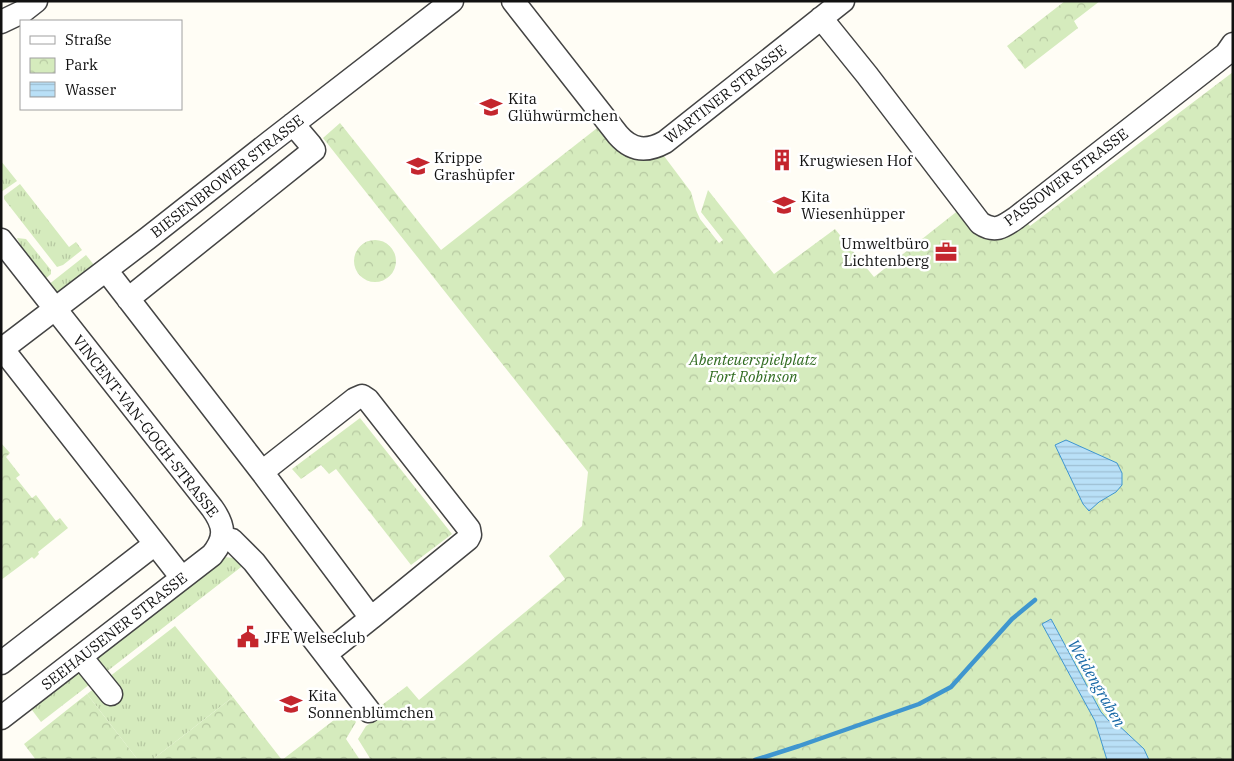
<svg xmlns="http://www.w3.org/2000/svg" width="1234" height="761" viewBox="0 0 1234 761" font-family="'IBM Plex Serif',serif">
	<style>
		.grass { fill: url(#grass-tufts) }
		.park { fill: url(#park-crowns) }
		.water { fill: url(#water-rules); stroke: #3f96cf }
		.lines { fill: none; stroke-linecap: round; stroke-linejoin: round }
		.stream { stroke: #3f96cf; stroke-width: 4.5 }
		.minor-casing { stroke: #444; stroke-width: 25 }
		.minor { stroke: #fff; stroke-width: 22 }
		.labels { text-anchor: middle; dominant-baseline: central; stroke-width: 5; stroke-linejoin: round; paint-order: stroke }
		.street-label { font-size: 15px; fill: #111; stroke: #fff }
		.poi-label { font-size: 15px; fill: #111; stroke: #fff; text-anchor: start }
		.park-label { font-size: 15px; font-style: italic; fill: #2f6b1f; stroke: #fff }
		.water-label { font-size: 16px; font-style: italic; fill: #1768a6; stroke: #fff }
	</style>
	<defs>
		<pattern id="grass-tufts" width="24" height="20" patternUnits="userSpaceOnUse" patternTransform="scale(1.25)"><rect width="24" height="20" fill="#d5ebbd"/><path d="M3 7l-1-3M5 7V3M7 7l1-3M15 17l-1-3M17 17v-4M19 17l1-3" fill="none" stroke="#b6c8a1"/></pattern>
		<pattern id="park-crowns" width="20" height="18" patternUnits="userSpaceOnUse" patternTransform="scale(1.25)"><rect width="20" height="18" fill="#d5ebbd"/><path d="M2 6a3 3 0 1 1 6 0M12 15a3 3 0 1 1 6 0" fill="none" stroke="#b6c8a1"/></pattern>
		<pattern id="water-rules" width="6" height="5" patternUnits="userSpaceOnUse" patternTransform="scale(1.25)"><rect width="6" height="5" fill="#b9e0f7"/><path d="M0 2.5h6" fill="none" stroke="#9ebfd3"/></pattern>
	</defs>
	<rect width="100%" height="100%" fill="#fffdf5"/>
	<path class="grass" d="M1,161L17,181L1,192Z
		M20,184L69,247L76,242L82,250L63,265L57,267L4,199V196Z
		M17,238L26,239L51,270V274L44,280L26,257Z
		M86,255L94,265L59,293L56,292L48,285Z
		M224,557L234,558L245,564L101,676L92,658Z
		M175,626L233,697L152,760H138L87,694Z
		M79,668L94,681L41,722L29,706Z"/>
	<path class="park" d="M1065,1H1100L1074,21L1078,28L1025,69L1007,46Z
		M1233,72V760H371L358,739L366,726L374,721L378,708L407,686L419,700L565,579L549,556L582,526L588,472L323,138L340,123L441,250L601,125L661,152L691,192L696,210L700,219L719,243L723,240L701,212L708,190L774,274L835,229L874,277L960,209L973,226L1024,219L1030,226Z
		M354 261a21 21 0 1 1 42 0a21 21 0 1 1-42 0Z
		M360,418L452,534L411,565L336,469L329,474L321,465L301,479L292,469Z
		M1,443L10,453L6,457L20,475L16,478L32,498L36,495L56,521L60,518L68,528L38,552L39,554L34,559L32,557L1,580Z
		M87,694L138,760H36L24,744Z
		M233,697L282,760L347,710L356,722L346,739L360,760H152Z"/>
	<path class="water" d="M1066,440L1117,463L1122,473V485L1116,492L1099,502L1089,511L1083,504L1055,445Z
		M1051,619L1101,712L1109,721H1114L1144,749L1149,760H1107L1095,721L1042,624Z"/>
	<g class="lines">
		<path class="stream" d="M755,760L799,746L919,704L951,687L1012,619L1035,600"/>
		<g class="minor-casing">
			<path id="minor" d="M513,1L618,135C632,151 647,152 665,142L843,1
				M821,18L867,75L980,223C995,233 1003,227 1016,218L1226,54L1233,44
				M1,22L22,12L36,1
				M1,240L212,508C225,526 226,538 212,555L1,718
				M106,270L262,472L371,618L326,654
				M128,299L314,150L310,144L293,124
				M1,347L182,578
				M1,350L148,238L270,142L452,1
				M262,472L355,399L362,396L368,400L469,529L470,535L468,539L371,618
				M222,539L232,540L254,562L369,711
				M81,657L111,694
				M1,663L155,544"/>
		</g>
		<use href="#minor" class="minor"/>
	</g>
	<defs>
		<g id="school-bare" transform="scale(1.725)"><path d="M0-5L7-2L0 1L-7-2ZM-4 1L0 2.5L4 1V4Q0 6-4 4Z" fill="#c4262e" stroke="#fff" stroke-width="2.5" paint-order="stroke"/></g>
		<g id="building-bare" transform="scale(1.725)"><path d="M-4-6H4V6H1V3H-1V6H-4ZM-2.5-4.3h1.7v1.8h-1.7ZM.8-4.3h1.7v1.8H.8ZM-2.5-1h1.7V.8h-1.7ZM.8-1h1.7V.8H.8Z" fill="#c4262e" stroke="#fff" stroke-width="2.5" paint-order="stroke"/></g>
		<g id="office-bare" transform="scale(1.725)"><path d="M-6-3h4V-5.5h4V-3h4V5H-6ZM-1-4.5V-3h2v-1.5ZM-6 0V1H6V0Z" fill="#c4262e" stroke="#fff" stroke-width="2.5" paint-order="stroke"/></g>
		<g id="civic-bare" transform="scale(1.725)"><path d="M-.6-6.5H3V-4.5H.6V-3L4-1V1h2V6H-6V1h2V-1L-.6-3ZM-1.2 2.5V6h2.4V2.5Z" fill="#c4262e" stroke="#fff" stroke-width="2.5" paint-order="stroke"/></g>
	</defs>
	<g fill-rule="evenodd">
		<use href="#school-bare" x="491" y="107"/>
		<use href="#building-bare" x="782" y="160"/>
		<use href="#school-bare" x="418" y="166"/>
		<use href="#school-bare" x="784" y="205"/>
		<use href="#office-bare" x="946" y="252"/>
		<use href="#civic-bare" x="248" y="637"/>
		<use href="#school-bare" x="291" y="704"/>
	</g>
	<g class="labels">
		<g class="street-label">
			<text transform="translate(725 94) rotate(-38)">WARTINER STRASSE</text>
			<text transform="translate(227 176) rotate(-38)">BIESENBROWER STRASSE</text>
			<text transform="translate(1066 177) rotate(-37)">PASSOWER STRASSE</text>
			<text transform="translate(146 426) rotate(52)">VINCENT-VAN-GOGH-STRASSE</text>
			<text transform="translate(114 631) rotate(-38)">SEEHAUSENER STRASSE</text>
		</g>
		<g class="poi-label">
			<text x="508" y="98">Kita<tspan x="508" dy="17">Glühwürmchen</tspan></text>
			<text x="434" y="157">Krippe<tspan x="434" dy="17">Grashüpfer</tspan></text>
			<text x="799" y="160">Krugwiesen Hof</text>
			<text x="801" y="196">Kita<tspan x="801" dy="17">Wiesenhüpper</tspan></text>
			<text x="929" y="243" text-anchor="end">Umweltbüro<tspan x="929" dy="17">Lichtenberg</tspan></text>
			<text x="264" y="637">JFE Welseclub</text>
			<text x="308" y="695">Kita<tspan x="308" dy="17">Sonnenblümchen</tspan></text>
		</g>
		<g class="park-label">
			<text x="753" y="359">Abenteuerspielplatz<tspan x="753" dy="17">Fort Robinson</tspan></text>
		</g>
		<g class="water-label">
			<text transform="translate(1097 683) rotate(60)">Weidengraben</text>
		</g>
	</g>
	<rect width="1234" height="761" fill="none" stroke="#111111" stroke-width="5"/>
	<rect x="20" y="20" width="162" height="90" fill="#ffffff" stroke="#a0a0a0"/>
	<rect x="30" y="36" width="25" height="8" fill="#ffffff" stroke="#a0a0a0"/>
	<text x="65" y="45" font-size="15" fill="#111111">Straße</text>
	<rect x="30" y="58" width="25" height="15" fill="url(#park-crowns)" stroke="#a0a0a0"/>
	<text x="65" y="70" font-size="15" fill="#111111">Park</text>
	<rect x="30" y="82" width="25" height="15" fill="url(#water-rules)" stroke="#a0a0a0"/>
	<text x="65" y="95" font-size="15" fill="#111111">Wasser</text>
</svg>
